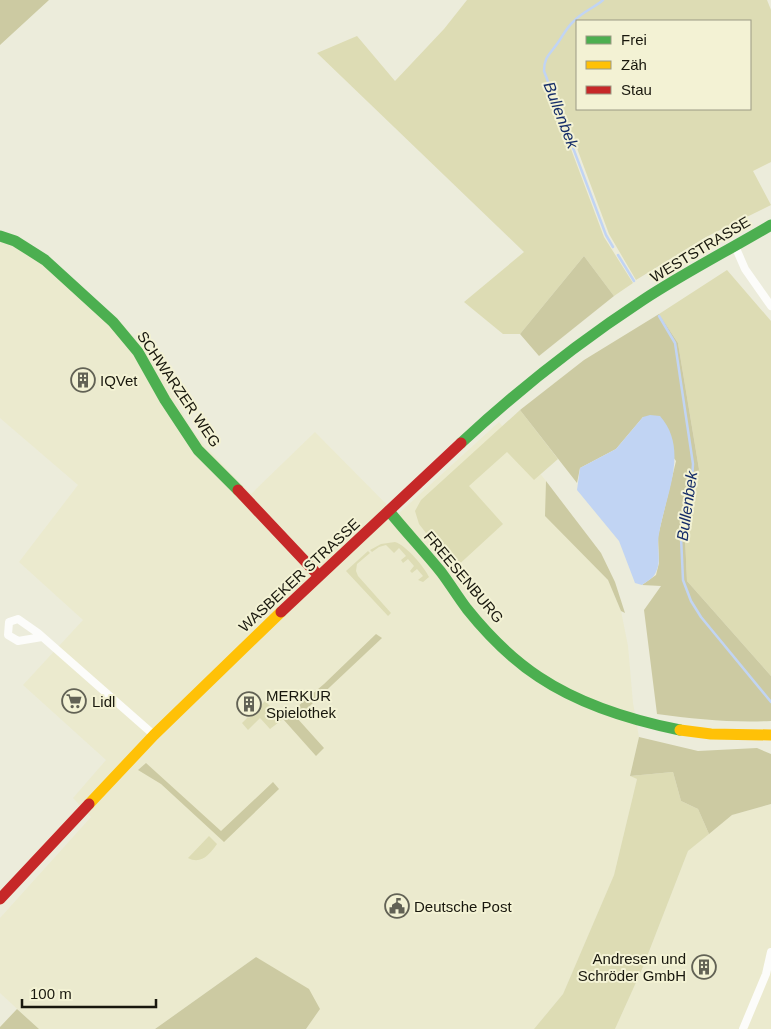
<svg xmlns="http://www.w3.org/2000/svg" width="771" height="1029" viewBox="0 0 771 1029" font-family="Arial,sans-serif">
	<style>
		.built { fill: #ebeace }
		.green { fill: #dddcb4; fill-rule: evenodd }
		.forest { fill: #cccaa2 }
		.water { fill: #c1d4f3 }
		.lines { fill: none; stroke-linecap: round; stroke-linejoin: round }
		.stream { stroke: #c1d4f3; stroke-width: 2.5 }
		.street { stroke: #fcfcfa; stroke-width: 8 }
		.fast { stroke: #4caf50; stroke-width: 11 }
		.slow { stroke: #ffc107; stroke-width: 11 }
		.jam { stroke: #c62828; stroke-width: 11 }
		.labels { text-anchor: middle; dominant-baseline: central; stroke-width: 4; stroke-linejoin: round; paint-order: stroke }
		.street-label { font-size: 15px; fill: #18170d; stroke: #f3f2d4 }
		.poi-label { font-size: 15px; fill: #18170d; stroke: #f3f2d4; text-anchor: start }
		.water-label { font-size: 16px; font-style: italic; fill: #142c68; stroke: #f3f2d4 }
	</style>
	<rect width="100%" height="100%" fill="#ececdb"/>
	<path class="built" d="M0,230L12,235L117,318L144,349L164,380L191,428L205,446L251,494L315,432L397,515L499,422L546,481V516L608,580L621,611L628,646L633,703L639,737L630,776L637,779L614,875L563,994L534,1029H306L320,1009L256,957L155,1029H39L0,993V918L91,817L73,798L106,760L23,685L83,620L19,562L78,485L0,418Z
		M771,804V1029H615L643,967L688,851L732,815Z"/>
	<path class="green" d="M467,0H767L771,10V162L753,171L771,205L706,237L636,280L609,234L553,84L547,85L604,237L633,283L614,296L584,256L520,334H503L464,302L524,252L317,53L357,36L395,81L444,29ZM577,21H750V109H577Z
		M727,270L771,321V676L687,581L685,537L699,469L678,343L659,314Z
		M520,410L558,459L534,480L507,452L469,486L503,524L454,569L419,524L415,511L421,500Z
		M395,542C406,545 425,568 429,577L423,582L418,580L423,576L417,569L412,573L410,571L414,566L408,559L403,563L401,560L406,556L399,548L394,553L386,545L379,547L372,552L370,550L381,544Z
		M368,551L370,553L357,564L356,571L358,576L391,613L388,616L346,571Z
		M265,701L283,719L270,729L260,718L248,730L242,723L248,717L249,718Z
		M673,772L681,801L698,809L709,834L688,851L643,967L615,1029H534L563,994L614,875L637,779L630,776Z
		M209,836L217,844C210,854 201,865 188,858Z"/>
	<path class="forest" d="M0,0H49L0,45Z
		M584,256L614,296L539,356L520,334Z
		M659,314L678,343L699,469L685,537L687,581L771,676V721C732,723 695,719 657,714L644,610L661,586L642,585L656,575L659,563L658,536L676,461L643,417L616,449L580,468L577,483L520,410L584,360Z
		M546,481L601,553L615,582L625,613L621,611L608,580L545,516Z
		M376,634L382,638L297,718L324,748L316,756L283,719L324,684Z
		M639,737L698,751L757,748L771,754V804L732,815L709,834L698,809L681,801L673,772L630,776Z
		M146,763L221,831L273,782L279,789L224,842L161,784L138,770Z
		M256,957L309,989L320,1009L306,1029H155Z
		M17,1009L39,1029H0V1027Z"/>
	<path class="water" d="M650,415L660,416C690,450 665,496 659,534C656,547 662,560 656,572C654,578 647,581 642,585L635,583L619,541L577,490L580,468L616,449L643,417Z"/>
	<g class="lines">
		<path class="stream" d="M603,0C594,8 582,12 574,21C566,28 563,36 557,44C550,54 544,57 544,71L606,235L613,247
			M618,255L634,281
			M659,316L675,343L693,464L692,479L681,537L683,580L691,601L701,617L771,702"/>
		<path class="street" d="M735,246L745,269L771,306
			M42,637L18,641L8,635L9,622L18,619L38,633L154,735
			M743,1029L766,974L771,952"/>
		<path class="fast" d="M0,236L15,241L45,260L113,322L138,352L165,400L198,450L238,490
			M461,443C517,391 579,342 643,300C684,273 729,250 771,225
			M389,511C406,532 424,551 441,572C450,584 458,597 467,609C487,634 512,659 539,677C581,705 630,720 680,730"/>
		<path class="slow" d="M680,730L711,734L771,735
			M89,804L154,735L281,612"/>
		<path class="jam" d="M238,490L319,576
			M281,612L461,443
			M0,899L89,804"/>
	</g>
	<defs>
		<g id="building-ring" transform="scale(1.25)"><circle r="9.5" fill="#f3f2d4" stroke="#626255" stroke-width="1.5"/><path d="M-4-6H4V6H1V3H-1V6H-4ZM-2.5-4.3h1.7v1.8h-1.7ZM.8-4.3h1.7v1.8H.8ZM-2.5-1h1.7V.8h-1.7ZM.8-1h1.7V.8H.8Z" fill="#626255"/></g>
		<g id="supermarket-ring" transform="scale(1.25)"><circle r="9.5" fill="#f3f2d4" stroke="#626255" stroke-width="1.5"/><path d="M-6-5.5h2.5l.6 2H6L4.5 2H-2.5L-4.4-4H-6ZM-1.5 3.2a1.3 1.3 0 1 0 .1 0ZM3 3.2a1.3 1.3 0 1 0 .1 0Z" fill="#626255"/></g>
		<g id="civic-ring" transform="scale(1.25)"><circle r="9.5" fill="#f3f2d4" stroke="#626255" stroke-width="1.5"/><path d="M-.6-6.5H3V-4.5H.6V-3L4-1V1h2V6H-6V1h2V-1L-.6-3ZM-1.2 2.5V6h2.4V2.5Z" fill="#626255"/></g>
	</defs>
	<g fill-rule="evenodd">
		<use href="#building-ring" x="83" y="380"/>
		<use href="#supermarket-ring" x="74" y="701"/>
		<use href="#building-ring" x="249" y="704"/>
		<use href="#civic-ring" x="397" y="906"/>
		<use href="#building-ring" x="704" y="967"/>
	</g>
	<g class="labels">
		<g class="street-label">
			<text transform="translate(700 249) rotate(-31)">WESTSTRASSE</text>
			<text transform="translate(179 389) rotate(56)">SCHWARZER WEG</text>
			<text transform="translate(299 575) rotate(-43)">WASBEKER STRASSE</text>
			<text transform="translate(464 577) rotate(50)">FREESENBURG</text>
		</g>
		<g class="poi-label">
			<text x="100" y="380">IQVet</text>
			<text x="266" y="695">MERKUR<tspan x="266" dy="17">Spielothek</tspan></text>
			<text x="92" y="701">Lidl</text>
			<text x="414" y="906">Deutsche Post</text>
			<text x="686" y="958" text-anchor="end">Andresen und<tspan x="686" dy="17">Schröder GmbH</tspan></text>
		</g>
		<g class="water-label">
			<text transform="translate(561 115) rotate(69)">Bullenbek</text>
			<text transform="translate(687 506) rotate(-82)">Bullenbek</text>
		</g>
	</g>
	<rect x="576" y="20" width="175" height="90" fill="#f3f2d4" stroke="#9b9a84"/>
	<rect x="586" y="36" width="25" height="8" fill="#4caf50" stroke="#9b9a84"/>
	<text x="621" y="45" font-size="15" fill="#18170d">Frei</text>
	<rect x="586" y="61" width="25" height="8" fill="#ffc107" stroke="#9b9a84"/>
	<text x="621" y="70" font-size="15" fill="#18170d">Zäh</text>
	<rect x="586" y="86" width="25" height="8" fill="#c62828" stroke="#9b9a84"/>
	<text x="621" y="95" font-size="15" fill="#18170d">Stau</text>
	<path d="M22 999v8h134v-8" fill="none" stroke="#18170d" stroke-width="2.5"/>
	<text x="30" y="999" font-size="15" fill="#18170d" stroke="#f3f2d4" stroke-width="4" paint-order="stroke">100 m</text>
</svg>
